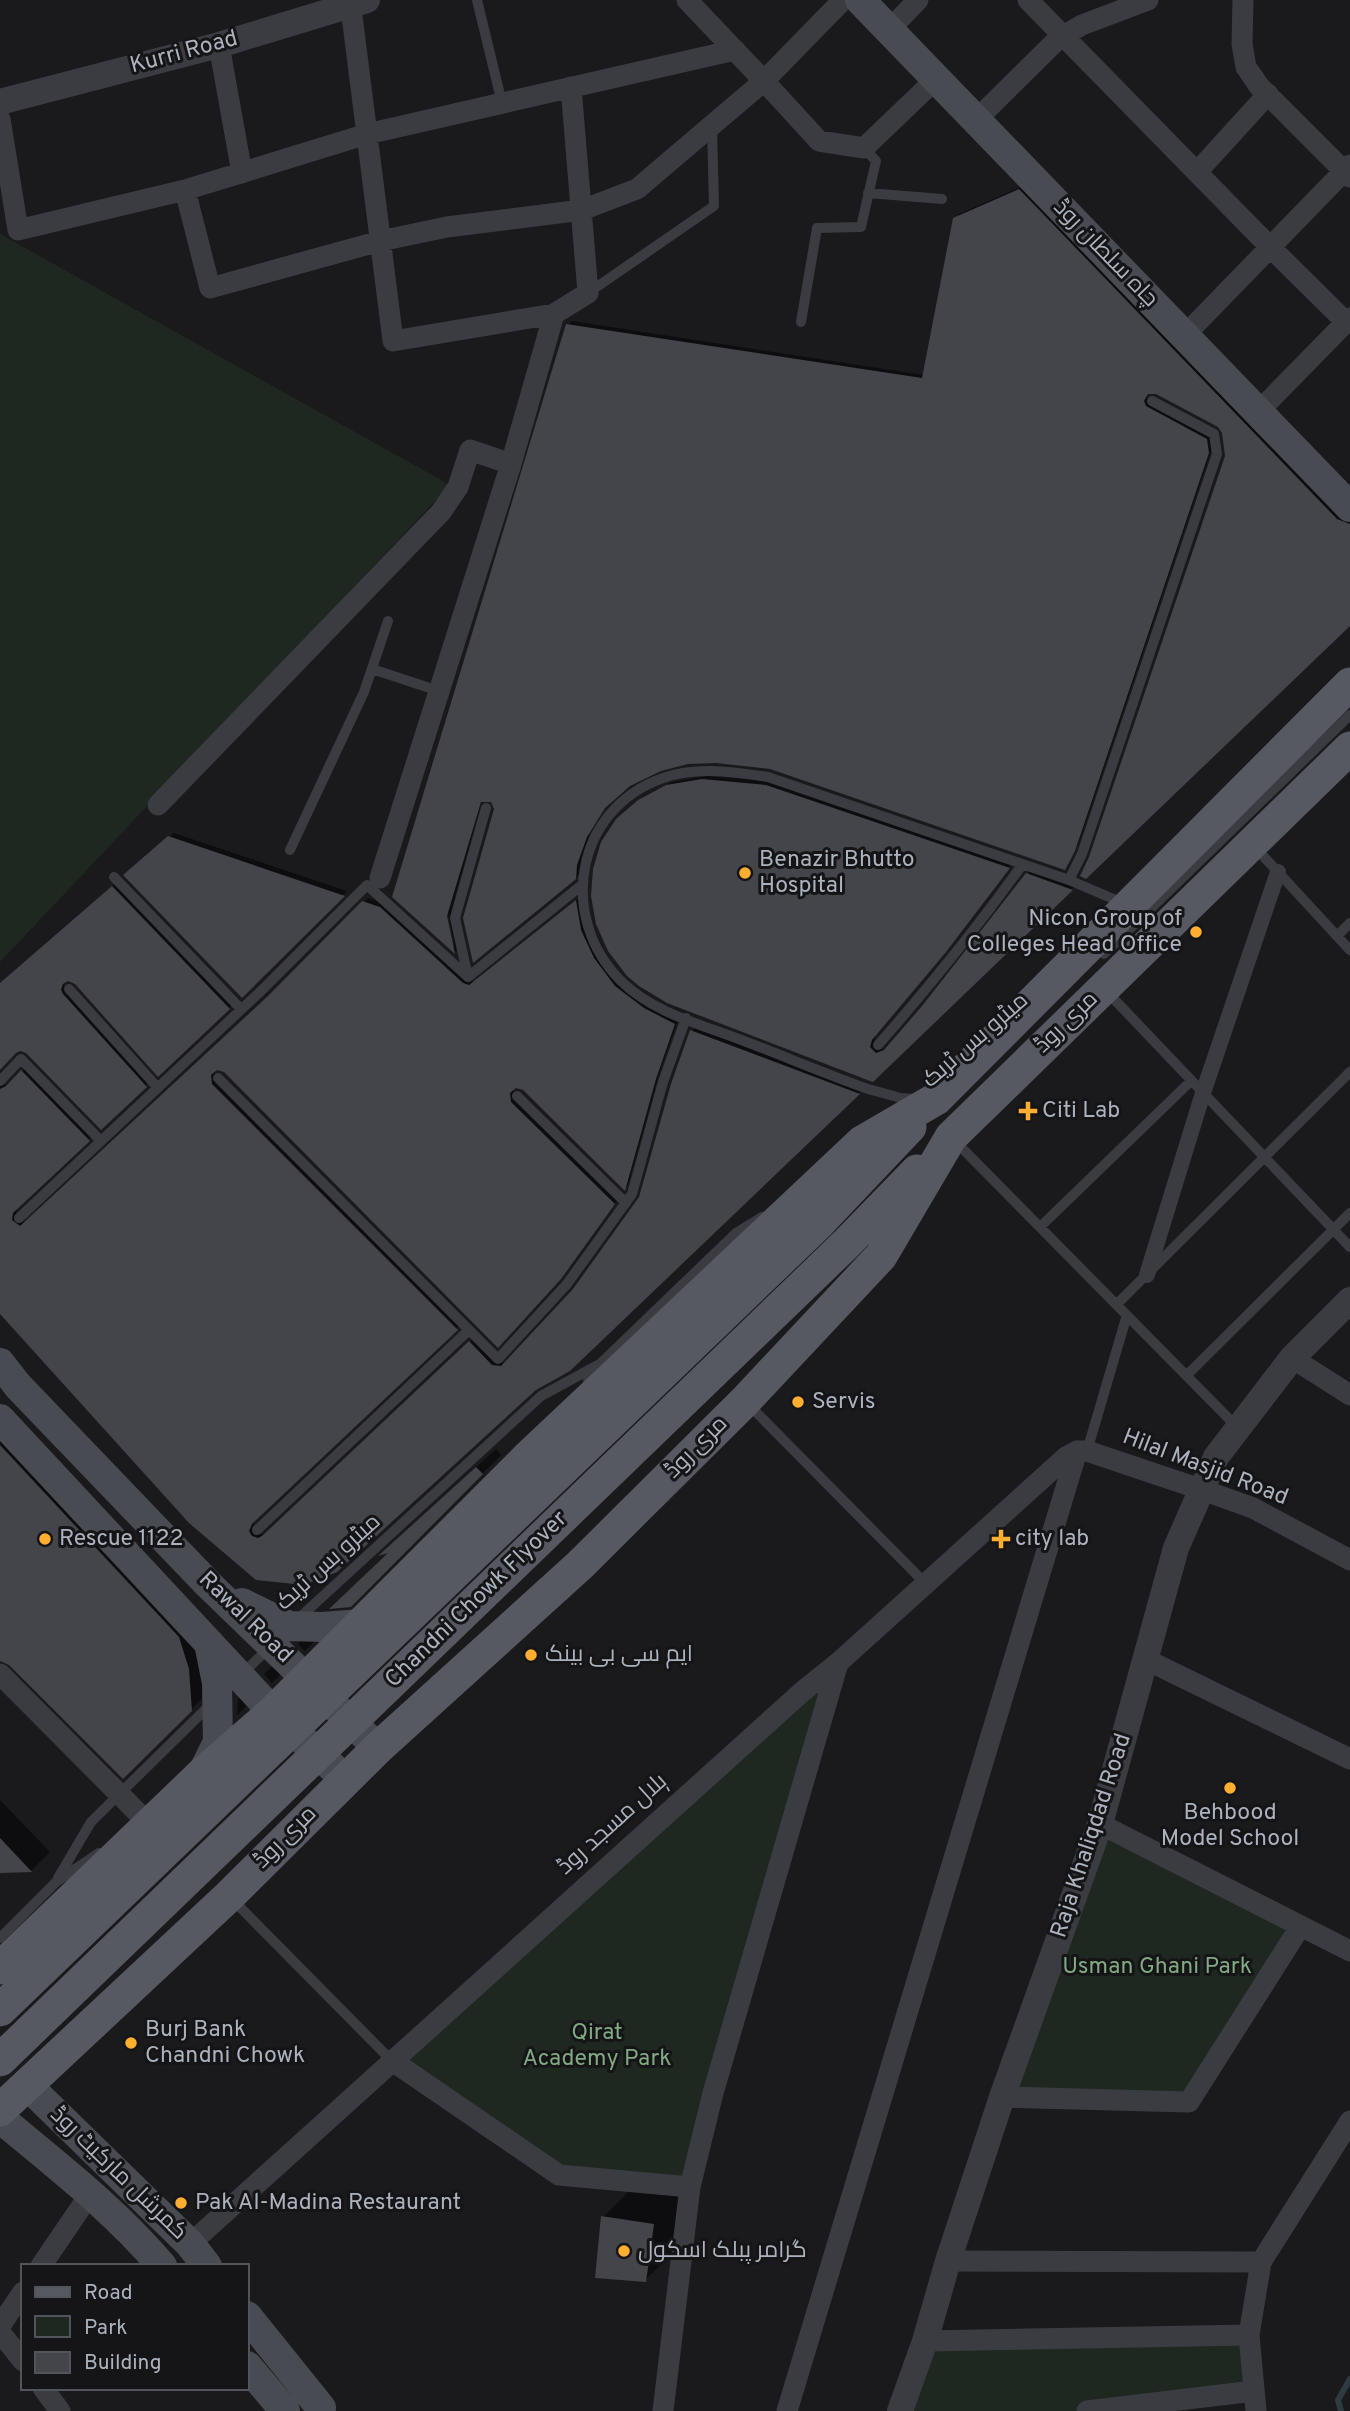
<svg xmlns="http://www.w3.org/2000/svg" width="1350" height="2411" viewBox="0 0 1350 2411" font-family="Overpass,Cairo,sans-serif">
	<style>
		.green { fill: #1f2820 }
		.shadow { fill: #0007; fill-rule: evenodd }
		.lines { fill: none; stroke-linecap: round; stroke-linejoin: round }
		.stream { stroke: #2e3b42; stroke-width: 6 }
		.building { fill: #44454a }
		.service { stroke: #3b3c42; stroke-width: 10 }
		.pedestrian { stroke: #3b3c42; stroke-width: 16 }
		.minor { stroke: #3b3c42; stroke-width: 21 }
		.tertiary { stroke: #3b3c42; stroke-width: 26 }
		.secondary { stroke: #484b52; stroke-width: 30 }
		.primary { stroke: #565961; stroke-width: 33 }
		.poi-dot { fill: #ffae30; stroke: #151518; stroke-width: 2.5 }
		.labels { text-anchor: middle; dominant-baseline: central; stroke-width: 6; stroke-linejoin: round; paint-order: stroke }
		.street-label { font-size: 23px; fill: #acb2bd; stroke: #151518 }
		.poi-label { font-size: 23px; fill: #acb2bd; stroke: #151518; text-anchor: start }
		.park-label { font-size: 23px; fill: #81a982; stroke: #151518 }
	</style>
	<rect width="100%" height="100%" fill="#1a1a1d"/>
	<path class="green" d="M0,234L450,485L0,962Z
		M838,1663L690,2187L559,2175L391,2060Z
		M1104,1830L1300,1927L1189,2102L1002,2097Z
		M1249,2335L1254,2391L1087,2411H900L925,2341Z"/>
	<path class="shadow" d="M1023,186L1350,519V624L1091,857L1226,456L1223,432L1219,426L1156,392H1149L1147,395L1149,402L1210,435L1212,448L1078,845L1065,868L771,768L702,761L660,769L627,786L608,803L591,829L581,860L580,873L575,878L495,810L492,801L482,800L451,911L458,949L455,952L394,896L568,325L572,321L924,375L955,219L959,214ZM447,907L455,948L451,943L444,908Z
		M707,776L771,781L1012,864L950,946L875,1034L874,1044L882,1050L889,1047L942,985L1031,870L1075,886L872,1080L618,820L644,796L672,782Z
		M174,833L347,891L242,996L126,875Z
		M116,883L233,1004L158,1074L76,982L66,980L64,985L67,990L149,1082L101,1128L24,1050L15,1052L0,1067V985Z
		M368,898L384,903L467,979L474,982L579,898L619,982L678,1020L659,1074L628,1185L625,1188L523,1089L515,1086L513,1088L515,1097L618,1199L565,1273L225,1071L216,1068L214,1070L216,1079L460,1325L255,1519L253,1528L263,1535L474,1338L497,1361L506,1363L574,1290L641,1197L692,1031L696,1027L862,1090L569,1370L535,1389L303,1584L0,1311V1082L7,1086L26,1068L92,1136L17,1207L16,1219L27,1222L274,992Z
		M0,1403L6,1412L207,1649L210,1691L123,1777L10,1663L0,1660Z
		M496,1449L501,1455L350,1606L394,1548L399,1538Z
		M316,1626H329L305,1651L298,1644Z
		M289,1650L297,1658L272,1683L264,1674Z
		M256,1681L264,1690L237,1715L238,1699Z
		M0,1800L50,1852L32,1870L0,1872Z
		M642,2178L693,2185L685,2241L645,2280L603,2217Z"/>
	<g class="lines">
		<path class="stream" d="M1341,2411L1338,2400L1350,2379"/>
	</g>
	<path class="building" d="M1019,189L1337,519L1350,524V626L1086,879L1080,876L1089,857L1225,456L1222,433L1218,427L1156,394H1148L1144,401L1146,406L1207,439L1209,453L1075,851L1065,870L770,769L716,763L688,764L661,771L630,786L605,808L587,837L577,865L576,879L473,963L463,918L494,809L491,802H481L447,916L455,954L392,897L566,324L922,378L953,218Z
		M702,779L766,785L1010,868L946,952L872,1040L870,1047L876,1053L884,1050L922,1006L1026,873L1073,890L873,1082L870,1081L667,1003L639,986L627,976L608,951L596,924L591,896L593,869L601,842L616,819L638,800L666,785Z
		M168,836L345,896L242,998L123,875Z
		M112,886L230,1009L158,1077L75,984L68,981L63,984L61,990L63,994L147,1087L101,1130L26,1053L20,1051L16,1053L0,1070V983Z
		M576,900L581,930L594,958L615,986L644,1008L675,1024L656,1079L625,1191L523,1090L516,1088L510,1093L511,1102L615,1204L561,1279L498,1348L224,1072L217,1070L211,1075L212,1084L458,1330L252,1524L249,1531L252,1536L258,1538L262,1536L469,1341L492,1365L501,1366L573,1289L639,1197L671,1084L690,1030L860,1094L570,1371L536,1390L337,1572L304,1585L256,1580L189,1523L0,1314V1089L6,1086L21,1070L90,1141L13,1213L12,1220L20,1226L268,996L362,901L380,907L463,983L469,985Z
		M0,1445L179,1637L189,1669L192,1711L123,1779L9,1665L0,1661Z
		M476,1467L483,1474L351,1607L329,1609L388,1553L378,1556Z
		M0,1838L32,1872L0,1873Z
		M601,2216L654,2224L646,2282L595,2278Z"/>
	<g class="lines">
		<path class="service" d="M477,0L502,103
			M868,193L942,199
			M588,293L714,206L712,127
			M801,322L817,228L861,227L876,161L864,148
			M372,669L439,691
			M290,850L364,692L388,621
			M1264,857L1350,950
			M114,877L241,1009
			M1069,880L1082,854L1217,454L1214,434L1152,401
			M1337,936L1350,923
			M1104,954L1350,715
			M468,977L455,918L486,808
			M69,989L158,1088
			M1112,997L1350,1247
			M878,1045C929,987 977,928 1022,865
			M218,1078L498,1359L567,1284L632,1194L663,1082L686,1018
			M0,1081L21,1059L101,1141
			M517,1096L626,1203
			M915,1099L901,1098L868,1089C826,1074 786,1057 744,1041C703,1025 653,1013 621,981C557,917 575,809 663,778C697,766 733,772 768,777L1069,880L1123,903
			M955,1141L1238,1428
			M19,1218L262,990L367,885L468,977L583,884
			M1040,1227L1191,1081
			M1117,1304L1350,1072
			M1187,1375L1350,1213
			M588,1380L601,1363L736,1233L762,1217
			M748,1404L925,1583
			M1087,1451L1127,1315
			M257,1530L469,1330
			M297,1620L541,1396L598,1365
			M242,1674L271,1646
			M58,1878L91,1822L213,1702
			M231,1898L391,2060
			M0,1938L56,1882L99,1853"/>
		<path class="pedestrian" d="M1147,1275L1203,1093L1278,872"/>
		<path class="minor" d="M350,0L393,341L554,314
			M843,0L764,81L819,141L864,148L936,79
			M1028,0L1270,247L1346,322
			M1243,0L1242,44L1246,67L1259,86L1350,177
			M889,30L918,0
			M219,45L242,173
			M0,119L18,230L185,190L367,134L735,50
			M976,120L1058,39L1082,25L1148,0
			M1197,172L1268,94
			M185,190L210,288L380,241L447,227L582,210L637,189L764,81L687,0
			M1184,336L1350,165
			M1258,412L1350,318
			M158,805L441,512L458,487L470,450L511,464
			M380,878L511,464L554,314L588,293L571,87
			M1292,1358L1350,1395
			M1147,1660L1350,1759
			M0,1674L149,1824
			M1100,1824L1350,1951
			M391,2060L559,2175L690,2187
			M1002,2097L1189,2102L1300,1927
			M190,2244L803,1691L838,1663L1066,1457L1077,1451H1087L1200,1489L1253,1508L1350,1560
			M948,2261L1261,2262
			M41,2266L90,2194
			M0,2326L23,2292
			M0,2332L23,2361
			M925,2341L1249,2335
			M43,2388L60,2411
			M663,2411L690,2187L713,2093L838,1663
			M787,2411L1077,1451
			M1087,2411L1254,2391
			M1256,2411L1249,2335L1261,2262L1350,2121"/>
		<path class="tertiary" d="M0,102L219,45L367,0
			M900,2411L925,2341L948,2261L1002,2097L1100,1824L1176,1548L1216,1457L1292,1358L1350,1300"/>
		<path class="secondary" d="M860,0L1350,507
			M0,1363L18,1386L208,1584L378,1748
			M0,1419L273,1712L345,1779
			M242,1603L289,1626L322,1627L361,1624
			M203,1772L218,1742L217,1683L209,1643
			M27,2085L190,2244L207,2266
			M0,2118C56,2165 115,2210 162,2266
			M247,2316L321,2408
			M247,2366L285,2411"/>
		<path class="primary" d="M0,1968L203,1773L273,1712L529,1456L862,1142L936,1099L1350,684
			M0,2010L820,1222L910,1127
			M0,2060L846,1244L917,1171
			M0,2110L229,1896L378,1748L580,1565L745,1401L881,1256L951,1137L1350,748"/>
	</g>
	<g class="poi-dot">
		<circle cx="745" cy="873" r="7"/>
		<circle cx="1196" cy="932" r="7"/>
		<path d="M1024.5 1100.5h7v7h7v7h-7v7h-7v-7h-7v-7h7z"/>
		<circle cx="798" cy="1402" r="7"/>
		<circle cx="45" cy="1539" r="7"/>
		<path d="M997.5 1528.5h7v7h7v7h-7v7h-7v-7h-7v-7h7z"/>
		<circle cx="531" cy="1655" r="7"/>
		<circle cx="1230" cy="1788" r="7"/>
		<circle cx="131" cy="2043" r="7"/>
		<circle cx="181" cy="2203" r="7"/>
		<circle cx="624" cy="2251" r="7"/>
	</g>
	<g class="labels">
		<g class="street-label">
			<text transform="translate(184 53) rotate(-15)">Kurri Road</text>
			<text transform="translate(1105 254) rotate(46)">چاہ سلطان روڈ</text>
			<text transform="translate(1067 1023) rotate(-44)">مری روڈ</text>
			<text transform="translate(976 1041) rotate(-41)">میٹرو بس ٹریک</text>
			<text transform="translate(697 1448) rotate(-45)">مری روڈ</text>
			<text transform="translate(1205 1468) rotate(21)">Hilal Masjid Road</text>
			<text transform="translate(329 1563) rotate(-42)">میٹرو بس ٹریک</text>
			<text transform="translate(477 1600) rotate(-44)">Chandni Chowk Flyover</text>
			<text transform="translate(245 1618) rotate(44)">Rawal Road</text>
			<text transform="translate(613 1825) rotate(-42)">ہلال مسجد روڈ</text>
			<text transform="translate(1092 1836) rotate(-72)">Raja Khaliqdad Road</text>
			<text transform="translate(286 1838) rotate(-45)">مری روڈ</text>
			<text transform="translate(118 2174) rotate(44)">کمرشل مارکیٹ روڈ</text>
		</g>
		<g class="poi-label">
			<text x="759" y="860">Benazir Bhutto<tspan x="759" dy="26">Hospital</tspan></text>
			<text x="1182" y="919" text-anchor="end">Nicon Group of<tspan x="1182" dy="26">Colleges Head Office</tspan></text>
			<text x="1042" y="1111">Citi Lab</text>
			<text x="812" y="1402">Servis</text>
			<text x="59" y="1539">Rescue 1122</text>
			<text x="1015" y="1539">city lab</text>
			<text x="545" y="1655">ایم سی بی بینک</text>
			<text x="1230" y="1813" text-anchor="middle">Behbood<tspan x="1230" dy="26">Model School</tspan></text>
			<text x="145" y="2030">Burj Bank<tspan x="145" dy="26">Chandni Chowk</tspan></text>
			<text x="195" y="2203">Pak Al-Madina Restaurant</text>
			<text x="638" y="2251">گرامر پبلک اسکول</text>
		</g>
		<g class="park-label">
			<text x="1157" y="1967">Usman Ghani Park</text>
			<text x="597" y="2033">Qirat<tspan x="597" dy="26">Academy Park</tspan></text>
		</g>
	</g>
	<rect x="21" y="2264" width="228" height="126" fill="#151518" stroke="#51545a" stroke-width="2"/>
	<rect x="35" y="2287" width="35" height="10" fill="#565961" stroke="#51545a" stroke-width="2"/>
	<text x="84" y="2299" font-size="21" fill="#acb2bd">Road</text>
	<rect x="35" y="2316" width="35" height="21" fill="#1f2820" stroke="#51545a" stroke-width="2"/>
	<text x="84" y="2334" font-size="21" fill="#acb2bd">Park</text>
	<rect x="35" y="2352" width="35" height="21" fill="#44454a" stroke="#51545a" stroke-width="2"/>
	<text x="84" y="2369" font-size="21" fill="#acb2bd">Building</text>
</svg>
